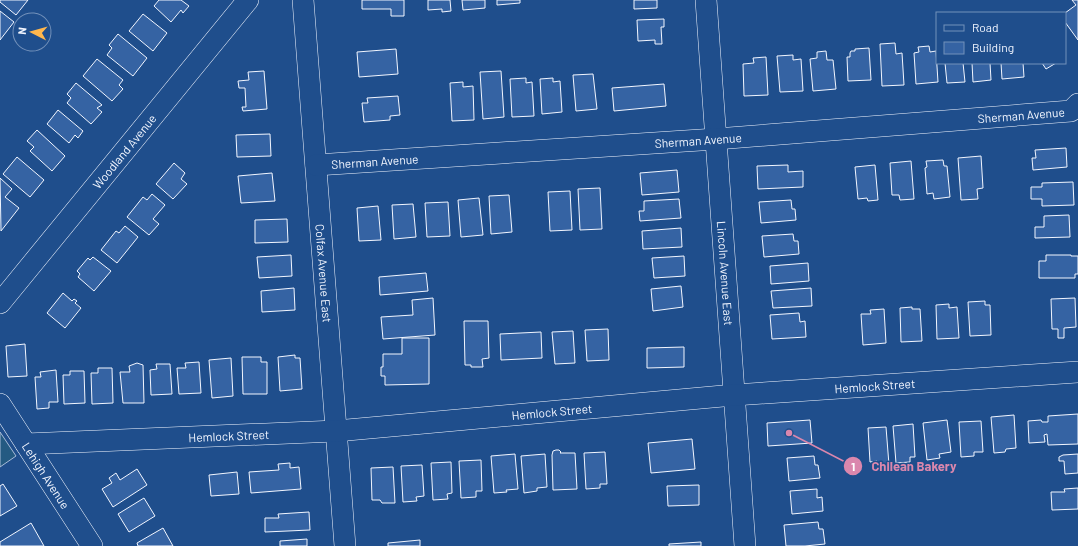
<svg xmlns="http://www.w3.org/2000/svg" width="1078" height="546" viewBox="0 0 1078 546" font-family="Barlow,sans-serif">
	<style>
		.green { fill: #245a82; stroke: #a8bbd7 }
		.building { fill: #3563a3; stroke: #f2f6ff }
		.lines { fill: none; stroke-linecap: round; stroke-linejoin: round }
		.minor-casing { stroke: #f2f6ff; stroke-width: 22 }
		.minor { stroke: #1f4e8c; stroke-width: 21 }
		.labels { text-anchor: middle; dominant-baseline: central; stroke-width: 3; stroke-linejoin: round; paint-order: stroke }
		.street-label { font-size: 12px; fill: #f2f6ff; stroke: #1f4e8c }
		.leader { fill: none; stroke: #da87ad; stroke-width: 1.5 }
		.callout-dot { fill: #da87ad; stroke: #1f4e8c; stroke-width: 1.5 }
		.mark-label { font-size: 12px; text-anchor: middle; font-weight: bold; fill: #fff }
		.callout-label { font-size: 13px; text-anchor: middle; font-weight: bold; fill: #da87ad; stroke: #1f4e8c; stroke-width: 3; stroke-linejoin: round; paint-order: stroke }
	</style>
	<rect width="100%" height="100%" fill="#1f4e8c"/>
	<path class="green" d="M0,432L16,456L0,467Z"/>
	<path class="building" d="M0,0H28L16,15L0,2Z
		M159,0H181L189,6L183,13L181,10L171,22L154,6Z
		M362,0H404V16H391V9H362Z
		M428,0H450L451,11L442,12V9L428,10Z
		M462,0H485V8L463,10Z
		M497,0H520V3L497,5Z
		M634,0H657V8L634,9Z
		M1072,0H1078V40L1065,22V13L1076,5Z
		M0,11L14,22L0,40Z
		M143,14L167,33L153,51L129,31Z
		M664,19V27H661L662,44H655V40L638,41L637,20Z
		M118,34L147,58L133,76L107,55L112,48L109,45Z
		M895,43L896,54L902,53L904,85L882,86L880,44Z
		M929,46L930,52L936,51L938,82L916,84L914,53L919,52L918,47Z
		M869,48L871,80L848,81L847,57H850V53L851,51H855V49Z
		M396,49L398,74L359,77L357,52Z
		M826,51L827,60H833L836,89L813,91L810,59L817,58V52Z
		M793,55V60L801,59L803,91L780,92L777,56Z
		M766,57L768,95L744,96L743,64L754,63L753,58Z
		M97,59L123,80L119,85L123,89L112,101L83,76Z
		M945,63H963L965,82L947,83Z
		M972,63H990L991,80L973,82Z
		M1001,63H1023L1024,77L1002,79Z
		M1042,63H1056L1046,69Z
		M264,71L267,109L243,111L242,107H246L245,88H239L238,81L249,80L248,72Z
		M501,71L504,117L483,119L480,72Z
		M593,74L597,109L576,111L573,75Z
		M526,78V83L532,82L534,116L512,117L510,79Z
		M553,78V82L560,81L562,112L542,114L540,79Z
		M463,82V87L473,86L474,120L452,121L450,83Z
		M76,83L102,105L97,108L102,112L91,124L67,103L71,98L67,94Z
		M664,84L666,106L614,111L612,88Z
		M398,96L400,115L390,116V120L364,122L362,103H368L367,98Z
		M58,110L83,131L78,138L75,135L69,143L47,124Z
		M37,130L65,156L52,171L30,151L34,147L27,141Z
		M270,134L271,156L237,157L236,135Z
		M1066,148L1067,167L1033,170L1032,158H1036L1035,150Z
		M981,156L983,188L977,189L978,199L961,200L958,158Z
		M17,157L44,180L30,197L3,174Z
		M943,160L944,166H947L950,197L934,199L933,193L927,194L925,168L927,167L926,161Z
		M911,161L914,199L900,200L899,195H892L890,163Z
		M174,163L185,173L181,179L187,184L173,199L156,184Z
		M788,165V172L803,171V187L758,189L757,166Z
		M875,165L878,200L868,201L867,198L858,199L855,167Z
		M677,170L679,192L642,195L640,173Z
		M272,173L275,201L241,203L238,176Z
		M0,178L12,189L5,197L19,208L1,231Z
		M1073,182L1074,205L1042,206V199H1031V187H1042V183Z
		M600,188L602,229L580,230L578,189Z
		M570,191L572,230L550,231L548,192Z
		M152,194L165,205L153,219L159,224L149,235L127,217L143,197L147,200Z
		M509,195L512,232L491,234L489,196Z
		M479,198L483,235L461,237L458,200Z
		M679,199L681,218L640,221L639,211H644V201Z
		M791,200L792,209H795L796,220L761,223L759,202Z
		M448,202L450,236L427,237L425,203Z
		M413,204L416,237L394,239L392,205Z
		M378,206L381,240L359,241L357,208Z
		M1069,215L1070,237L1035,238V227H1044V216Z
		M287,219L288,242L255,243V220Z
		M125,226L138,237L117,263L101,250L116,231L119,233Z
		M681,228L682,247L643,249L642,231Z
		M793,234L794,241H798L799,254L764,257L762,236Z
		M291,255L292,276L259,278L257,257Z
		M1046,255H1071V256H1078V274H1075V278H1039V261H1046Z
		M684,256L685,276L654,278L652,258Z
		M93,257L111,271L94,291L78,277L80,274L77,271L88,258L90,260Z
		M808,263L809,281L771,284L770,266Z
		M426,273L428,291L380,295L379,277Z
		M681,286L683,307L653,311L651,289Z
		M294,288L295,310L262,312L261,291Z
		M811,288L812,306L773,308L771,291Z
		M63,293L72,301L74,299L77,301L75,303L81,308L65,328L47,313Z
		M433,298L435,335L383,339L381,317L413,315L412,300Z
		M1075,298L1076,327L1064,328V338H1058V329H1052L1051,299Z
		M985,301V305H990L991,335L970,336L968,302Z
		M949,304V308L957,307L959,338L937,339L936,305Z
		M912,307V309H920L922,341L901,342L900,308Z
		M884,309L886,343L863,345L861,314H871L870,310Z
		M799,313L800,322L805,321L806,337L772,339L770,315Z
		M464,321H488L489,358L482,359L483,367H471V365H465Z
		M608,329L609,360L587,361L585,330Z
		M573,331L575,363L555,364L552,332Z
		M541,332L542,358L501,360L500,334Z
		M402,338H429V384L385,385V376H381V367H383V354H402Z
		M25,344L27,376L8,377L6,346Z
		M684,347V367L647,368V348Z
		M295,355V358H300L302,389L280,391L278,357Z
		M242,357H261V362H267V394H243Z
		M231,358L233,396L212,398L209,360Z
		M199,362L201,393L179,394L177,368H186L185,363Z
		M137,363L143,365L144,403H123L120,372H130L129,366Z
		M156,364H170L172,394L151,395L150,370L157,369Z
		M98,368H112L113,403L92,404L91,373H98Z
		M56,370L58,402H49V408L37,409L35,377H41L40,372Z
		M70,371H84L85,403L64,404L63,375H70Z
		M1078,414V444L1048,445L1047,434L1044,435L1045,442L1029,443L1028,421L1041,420L1042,422H1048V416Z
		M1014,415L1016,448L1006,449L1005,452L994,453L991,417Z
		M810,420L812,443L768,446L767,423Z
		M947,420L951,452L939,454L940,458L927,460L923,423Z
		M981,421L983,452H974V456L961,457L959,422Z
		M913,424L915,457H910V462L896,463L893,426Z
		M886,427L889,465L877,466V461L870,462L868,428Z
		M692,439L695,469L651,473L648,443Z
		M556,450H559L561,452L560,453H575L577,489L553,490L552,455L553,451Z
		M605,452L607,484H600V488L586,489L584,453Z
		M515,454L518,489L506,490L507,492L494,493L491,456Z
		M545,454L547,487L537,488V491L524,493L521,456Z
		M1078,454V473L1065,474L1064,461H1059V457L1063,455Z
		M814,456L815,465H818L820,478L789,481L787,458Z
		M481,460L482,491H476V497L461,498L459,461Z
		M451,462L452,493L447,494L448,499L433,500L431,463Z
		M290,463V468L299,467L301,489L251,493L249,472L279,470L278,464Z
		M422,465L424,496L416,497L417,501L403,502L401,466Z
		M393,467L395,503H382L380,500H372L371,468Z
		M137,469L147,485L113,507L102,489L112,483L109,478L116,473L120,480Z
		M237,472L239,494L211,496L209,475Z
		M3,484L17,506L0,516V486Z
		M699,485V505L668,506L667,486Z
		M1078,488V509L1052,510L1051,492H1065L1064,489Z
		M817,489V498L822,497L823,511L792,514L790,491Z
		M144,498L155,516L129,532L118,514Z
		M309,512L310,530L265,532V518H279L278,514Z
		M818,522L819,529H823L825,544L805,546H786L784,525Z
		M31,523L44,546H0V542Z
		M163,528L173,546H138L137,543Z
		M307,539V546H280V541Z
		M420,540V546H388V543Z
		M701,542V546H669V544Z"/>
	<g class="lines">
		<g class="minor-casing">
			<g id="minor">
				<path id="s1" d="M303,0L345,546"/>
				<path id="s2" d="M706,0L745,546"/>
				<path id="s3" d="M316,165L716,139L1071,111L1078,104"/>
				<path id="s4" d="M0,303L248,0"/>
				<path id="s5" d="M0,404L92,546"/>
				<path id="s6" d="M26,444L336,431L734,395L1078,372"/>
			</g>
		</g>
		<use href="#minor" class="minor"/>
	</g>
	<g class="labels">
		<g class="street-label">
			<text stroke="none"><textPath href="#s3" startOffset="707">Sherman Avenue</textPath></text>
			<text stroke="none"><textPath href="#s3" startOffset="383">Sherman Avenue</textPath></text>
			<text stroke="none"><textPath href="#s4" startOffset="196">Woodland Avenue</textPath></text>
			<text stroke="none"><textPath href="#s3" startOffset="59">Sherman Avenue</textPath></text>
			<text stroke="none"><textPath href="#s1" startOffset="274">Colfax Avenue East</textPath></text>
			<text stroke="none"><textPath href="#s2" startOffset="274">Lincoln Avenue East</textPath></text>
			<text stroke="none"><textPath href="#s6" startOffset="851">Hemlock Street</textPath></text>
			<text stroke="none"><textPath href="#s6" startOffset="527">Hemlock Street</textPath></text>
			<text stroke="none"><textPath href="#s6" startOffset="203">Hemlock Street</textPath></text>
			<text stroke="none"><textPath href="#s5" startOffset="85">Lehigh Avenue</textPath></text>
		</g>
	</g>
	<path class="leader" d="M789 433L853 466"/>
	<g class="callout-dot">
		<circle cx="789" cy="433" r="4"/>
		<circle cx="853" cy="466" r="10"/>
	</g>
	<g class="mark-label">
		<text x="853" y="471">1</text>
	</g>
	<g class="callout-label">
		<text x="914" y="471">Chilean Bakery</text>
	</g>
	<rect x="936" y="12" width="130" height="52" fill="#1f4e8c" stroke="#7391ba"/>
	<rect x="944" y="25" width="20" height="6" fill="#1f4e8c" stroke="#7391ba"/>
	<text x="972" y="32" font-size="12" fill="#f2f6ff">Road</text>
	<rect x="944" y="42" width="20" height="12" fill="#3563a3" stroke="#7391ba"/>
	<text x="972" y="52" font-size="12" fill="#f2f6ff">Building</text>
	<g transform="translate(32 32) rotate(276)"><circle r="19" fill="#1f4e8c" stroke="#7391ba"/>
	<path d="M0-3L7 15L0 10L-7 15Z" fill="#ffb74d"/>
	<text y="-6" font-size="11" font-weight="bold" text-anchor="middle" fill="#f2f6ff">N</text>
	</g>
</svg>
